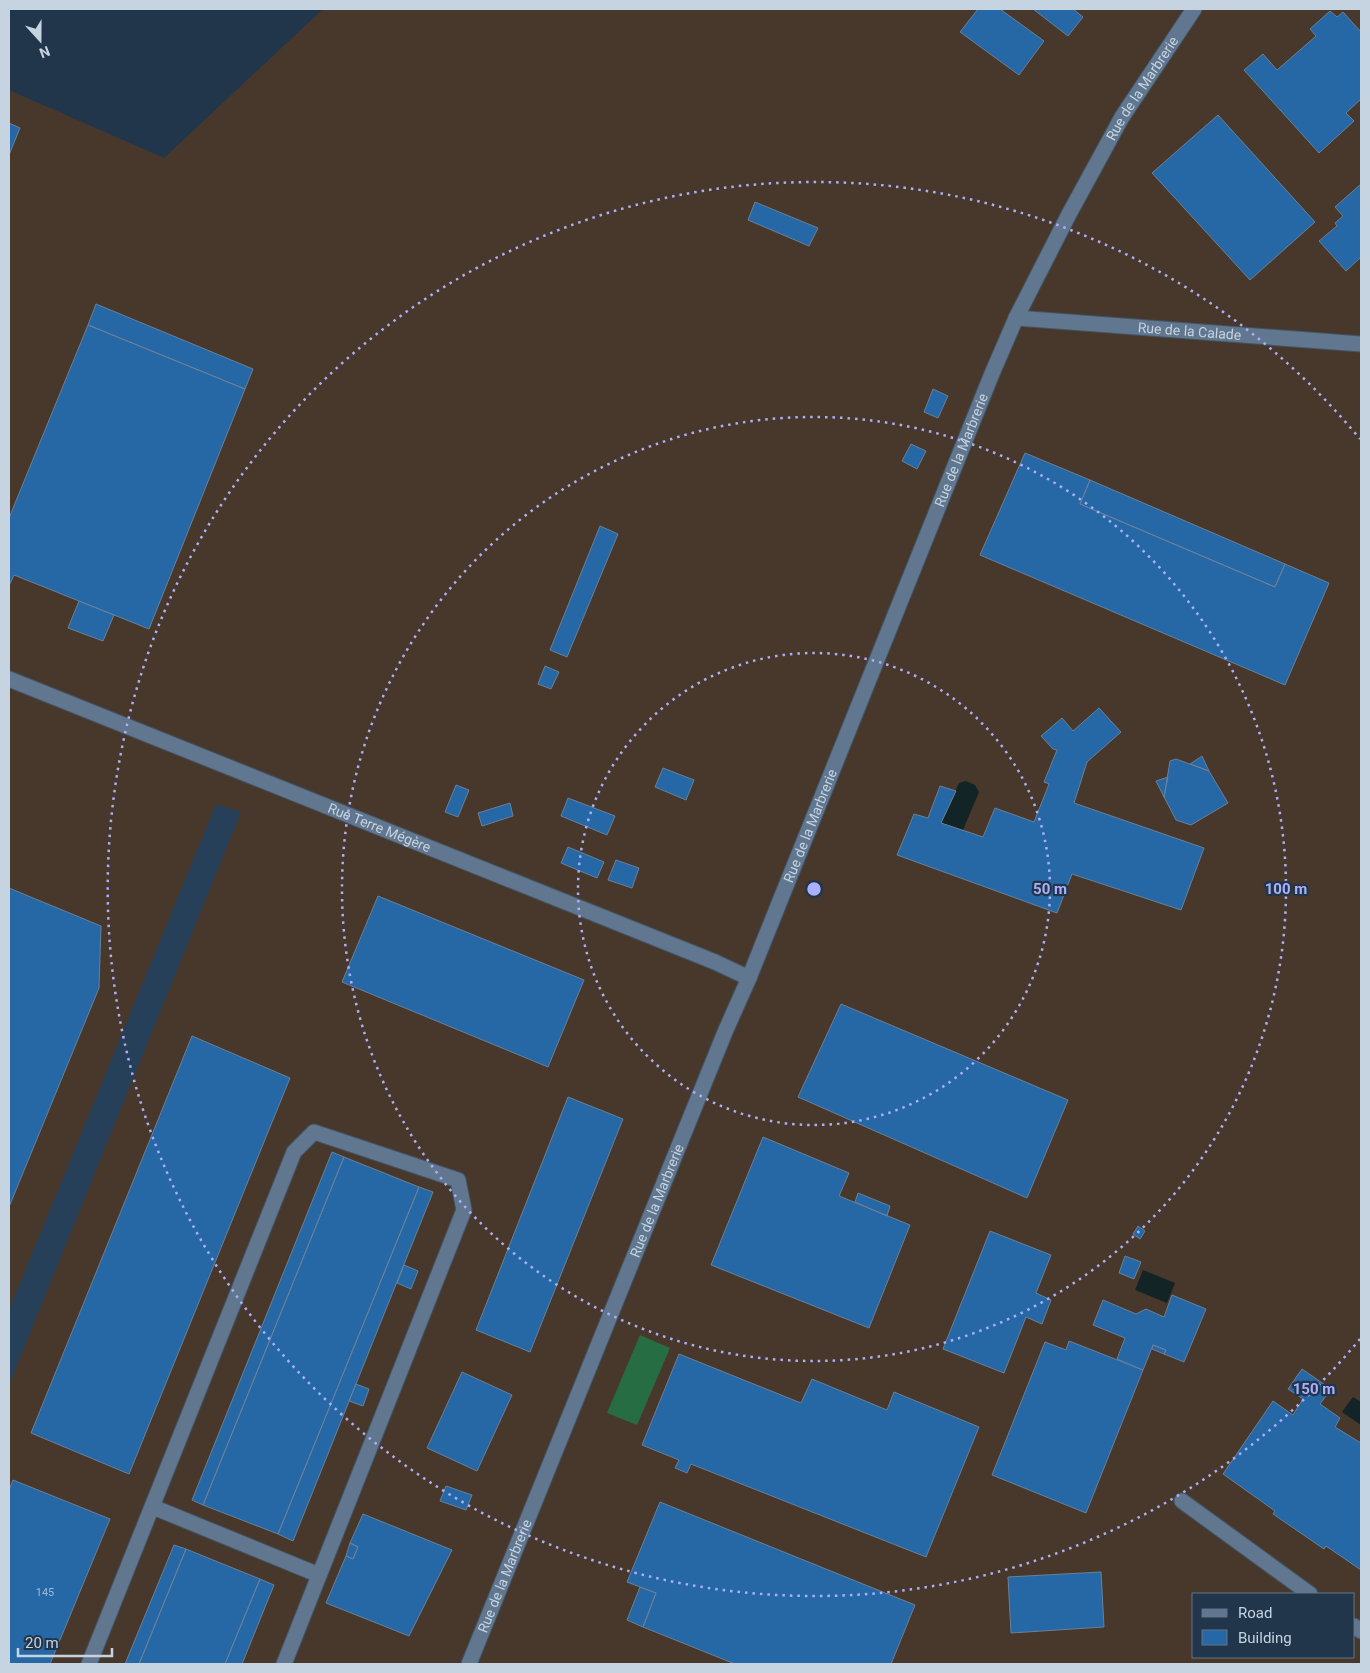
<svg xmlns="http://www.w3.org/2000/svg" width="1370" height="1673" viewBox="0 0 1370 1673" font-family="Roboto,sans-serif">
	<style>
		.industrial { fill: #48382c; fill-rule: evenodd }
		.built { fill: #26405a }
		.green { fill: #276d44 }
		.water { fill: #122425 }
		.building { fill: #2668a6; stroke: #698099 }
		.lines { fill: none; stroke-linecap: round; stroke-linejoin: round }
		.minor-casing { stroke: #425466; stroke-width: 17 }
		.minor { stroke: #60778f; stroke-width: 15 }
		.ring { fill: none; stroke: #acaffb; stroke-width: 2.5; stroke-dasharray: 2.5 5 }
		.labels { text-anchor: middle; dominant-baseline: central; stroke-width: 4.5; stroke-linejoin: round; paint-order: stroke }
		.number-label { font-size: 11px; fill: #9eb8d2 }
		.street-label { font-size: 14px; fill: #c6d3e0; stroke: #21364b }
		.centre { fill: #acaffb; stroke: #21364b; stroke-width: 2.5 }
		.ring-label { font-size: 15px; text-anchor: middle; font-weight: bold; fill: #acaffb; stroke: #21364b; stroke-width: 4.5; stroke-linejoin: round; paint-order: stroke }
	</style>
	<rect width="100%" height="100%" fill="#21364b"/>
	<path class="industrial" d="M323,9H1361V1664H9V90L164,158ZM1194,1594H1354V1657H1194Z"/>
	<path class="built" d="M216,804L241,812L9,1385V1310Z"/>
	<path class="green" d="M640,1335L670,1348L637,1425L607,1413Z"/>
	<path class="water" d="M966,781L975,785L979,792L963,830L941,823L959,783Z
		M1143,1270L1175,1283L1167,1303L1135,1290Z
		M1353,1397L1361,1402V1425L1342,1412Z"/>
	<path class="building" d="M978,9H1000L1044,41L1019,75L960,32Z
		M1033,9H1073L1083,17L1068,36Z
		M1330,11L1337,17L1343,12L1361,32V99L1346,113L1354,121L1319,153L1244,70L1263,54L1277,70L1316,36L1310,29Z
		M1218,115L1315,222L1250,280L1152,173Z
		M9,123L20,128L9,155Z
		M1361,184V257L1346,271L1319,241L1337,226L1335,223L1343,216L1335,207Z
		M755,202L818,228L809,246L748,220Z
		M96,304L253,369L245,389L88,325Z
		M88,325L245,389L149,629L14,575L9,586V518Z
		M933,389L948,396L938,418L924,412Z
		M911,444L926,451L917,469L902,461Z
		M1025,453L1090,480L1080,504L1275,587L1285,564L1329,583L1285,685L980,555Z
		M1090,480L1285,564L1275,587L1080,504Z
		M600,526L618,534L567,657L550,650Z
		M79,601L114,615L103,641L68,628Z
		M545,666L559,672L551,689L538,684Z
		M1099,708L1121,732L1087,762L1074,803L1204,848L1181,910L1072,874L1057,913L897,855L914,814L928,818L940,786L956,791L941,823L983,837L995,808L1034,822L1049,784L1044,782L1057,750L1053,749L1041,736L1062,718L1073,731Z
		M1202,756L1209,771L1190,764Z
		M1176,759L1209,771L1228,803L1191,825L1176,820L1164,797L1170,761Z
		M663,768L694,780L686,800L655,787Z
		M1168,777L1164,797L1156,781Z
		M456,785L469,790L458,817L445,812Z
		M568,798L615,816L607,835L561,816Z
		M510,803L513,816L482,826L478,813Z
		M568,847L604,862L597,878L561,863Z
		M616,860L639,868L632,888L608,880Z
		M9,888L101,926L99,988L9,1207Z
		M378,896L584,980L548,1067L342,982Z
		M841,1004L1068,1100L1027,1198L798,1097Z
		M192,1036L290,1078L129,1474L31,1433Z
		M568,1097L623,1119L530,1352L476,1330Z
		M763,1137L849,1173L839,1196L910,1225L869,1328L711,1265Z
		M332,1152L344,1157L203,1505L192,1500Z
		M344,1157L419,1187L278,1534L203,1505Z
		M419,1187L433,1192L293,1541L278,1534Z
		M858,1193L890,1206L887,1216L855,1202Z
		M1138,1226L1145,1231L1140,1239L1133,1234Z
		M990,1231L1051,1255L1036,1293L1051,1300L1042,1324L1026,1317L1004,1373L943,1349Z
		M1125,1256L1141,1262L1134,1279L1119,1273Z
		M404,1265L418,1271L411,1289L397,1283Z
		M1172,1295L1206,1309L1184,1362L1164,1354L1166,1350L1153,1345L1143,1370L1117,1359L1125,1338L1093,1325L1103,1300L1136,1314L1146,1309L1164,1317Z
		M1069,1341L1143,1370L1086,1513L992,1475L1045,1342L1066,1350Z
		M1153,1345L1166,1350L1164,1354L1152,1349Z
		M679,1354L801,1403L812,1379L887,1410L894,1392L979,1427L926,1557L691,1464L687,1473L675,1468L679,1460L642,1445Z
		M1302,1369L1331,1389L1320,1404L1340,1418L1335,1427L1361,1443V1570L1326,1546L1324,1549L1273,1514L1275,1511L1223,1474L1273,1401L1293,1415L1303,1399L1288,1389Z
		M462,1372L512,1395L477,1471L427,1448Z
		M356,1384L369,1389L363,1406L349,1401Z
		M13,1480L110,1519L50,1664H9V1490Z
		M446,1486L472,1495L466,1510L440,1501Z
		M660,1502L915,1605L891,1664H735L643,1627L656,1593L627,1582Z
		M363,1514L452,1550L409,1636L326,1603L346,1556L353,1559L358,1547L350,1543Z
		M350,1543L358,1547L353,1559L346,1556Z
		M174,1545L186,1549L139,1664H125Z
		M186,1549L260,1579L225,1664H139Z
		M1101,1572L1104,1627L1011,1633L1008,1577Z
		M260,1579L274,1585L242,1664H225Z
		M640,1587L656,1593L643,1627L627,1620Z"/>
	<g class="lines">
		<g class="minor-casing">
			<g id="minor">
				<path id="s1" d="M1016,318L1361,344"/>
				<path id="s2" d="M9,679L715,962L749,978"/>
				<path d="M1182,1501L1310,1594"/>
				<path d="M153,1507L319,1575"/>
				<path d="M1354,1626L1361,1631"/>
				<path d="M89,1664L294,1152L314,1132L458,1180L464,1210L284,1664"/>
				<path id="s3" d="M469,1664L725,1032L749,978L991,376L1016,318L1068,216L1122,117L1194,9"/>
			</g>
		</g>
		<use href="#minor" class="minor"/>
	</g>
	<g class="ring">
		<circle cx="814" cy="889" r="236"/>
		<circle cx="814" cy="889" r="472"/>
		<path d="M1360 1339A707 707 0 1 1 1360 439"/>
	</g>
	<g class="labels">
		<g class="number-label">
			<text x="45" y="1592">145</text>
		</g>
		<g class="street-label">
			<text stroke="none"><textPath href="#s3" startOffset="1715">Rue de la Marbrerie</textPath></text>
			<text stroke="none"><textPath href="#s1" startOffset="174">Rue de la Calade</textPath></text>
			<text stroke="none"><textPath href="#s3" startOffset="1310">Rue de la Marbrerie</textPath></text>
			<text stroke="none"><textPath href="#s3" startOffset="905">Rue de la Marbrerie</textPath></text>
			<text stroke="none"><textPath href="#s2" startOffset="399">Rue Terre Mégère</textPath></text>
			<text stroke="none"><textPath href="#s3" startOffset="500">Rue de la Marbrerie</textPath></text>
			<text stroke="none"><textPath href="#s3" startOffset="95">Rue de la Marbrerie</textPath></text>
		</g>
	</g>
	<circle cx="814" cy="889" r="8" class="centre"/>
	<g class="ring-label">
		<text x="1050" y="894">50 m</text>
		<text x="1286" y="894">100 m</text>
		<text x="1314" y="1394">150 m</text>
	</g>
	<rect width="1370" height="1673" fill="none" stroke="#c6d3e0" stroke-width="20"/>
	<rect x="1192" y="1593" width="162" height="65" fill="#21364b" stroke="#637587"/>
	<rect x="1202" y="1609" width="25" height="8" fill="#60778f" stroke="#637587"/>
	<text x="1238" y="1618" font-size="15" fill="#c6d3e0">Road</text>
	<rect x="1202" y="1630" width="25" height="15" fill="#2668a6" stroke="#637587"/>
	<text x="1238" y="1643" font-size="15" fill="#c6d3e0">Building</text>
	<g transform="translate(40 40) rotate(159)" stroke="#21364b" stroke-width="4" paint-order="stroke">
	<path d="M0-4L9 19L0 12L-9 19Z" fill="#c6d3e0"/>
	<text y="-8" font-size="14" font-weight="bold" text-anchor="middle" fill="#c6d3e0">N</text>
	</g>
	<path d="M18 1648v8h94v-8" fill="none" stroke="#c6d3e0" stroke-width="2.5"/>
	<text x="25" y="1648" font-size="15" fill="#c6d3e0" stroke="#21364b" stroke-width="4" paint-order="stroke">20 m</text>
</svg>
